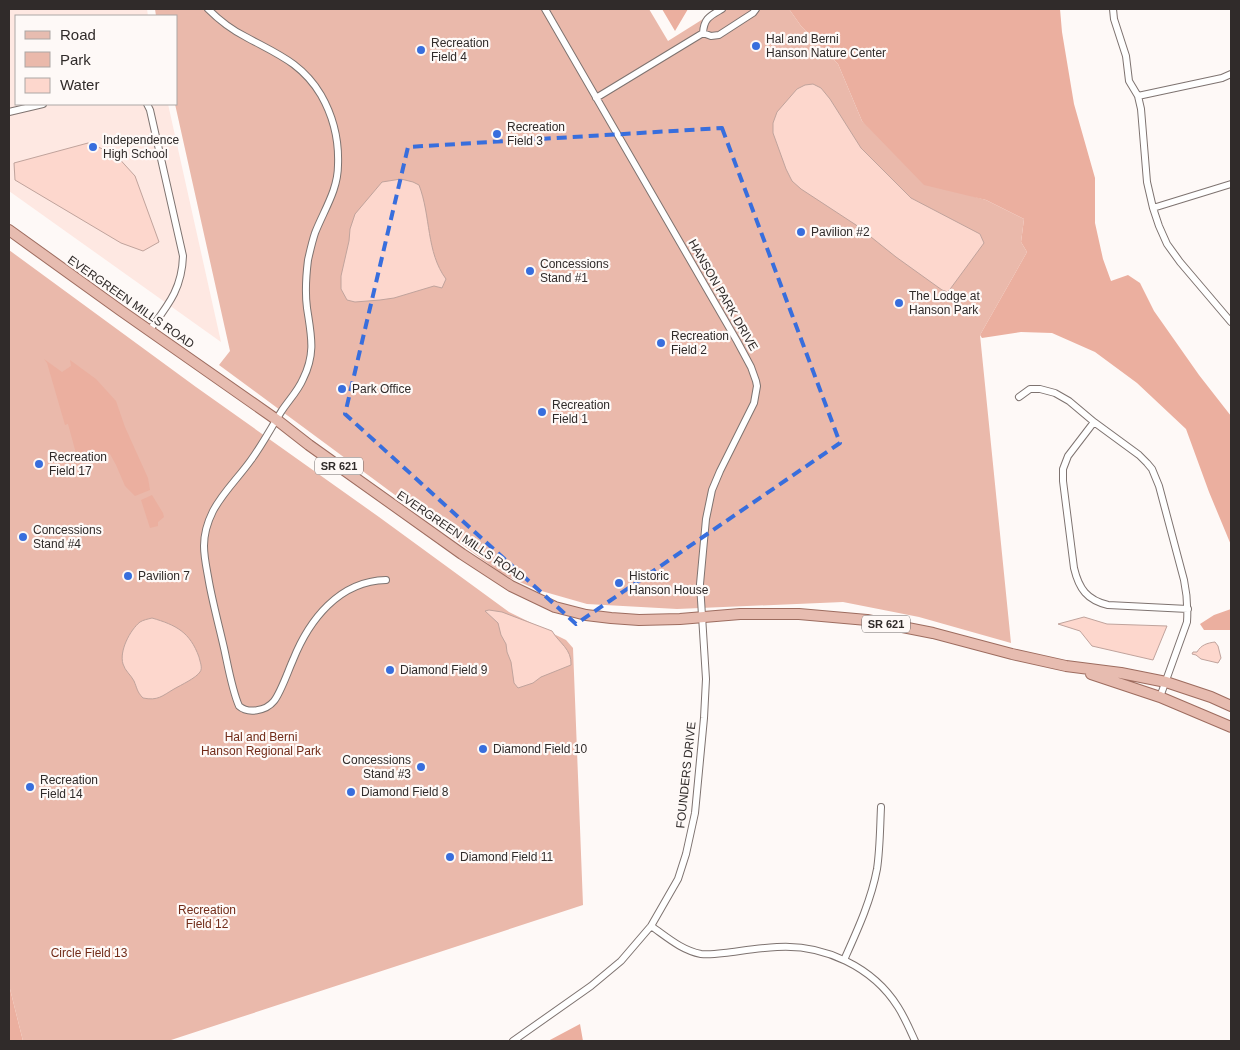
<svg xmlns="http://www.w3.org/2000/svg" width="1240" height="1050" viewBox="0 0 1240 1050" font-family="Arial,sans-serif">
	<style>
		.built { fill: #fee8e2 }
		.green { fill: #eab9ab }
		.forest { fill: #ebaf9f }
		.water { fill: #fdd7cd; stroke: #c0a39c }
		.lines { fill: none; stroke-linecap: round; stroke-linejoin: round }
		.street-casing { stroke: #7e7370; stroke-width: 8 }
		.primary-casing { stroke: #9d6c5f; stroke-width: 12 }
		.street { stroke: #fff; stroke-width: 6 }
		.primary { stroke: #e7bcb0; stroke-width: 10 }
		.marked { fill: none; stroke: #386edd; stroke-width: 4; stroke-dasharray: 10 6; stroke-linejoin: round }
		.poi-dot { fill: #386edd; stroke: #fef9f7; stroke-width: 2 }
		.labels { text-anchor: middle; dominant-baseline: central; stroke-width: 4.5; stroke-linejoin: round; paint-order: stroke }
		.shield { fill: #fef9f7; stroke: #6e6968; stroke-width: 1 }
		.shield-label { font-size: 11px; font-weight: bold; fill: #302b2a }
		.poi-label { font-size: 12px; fill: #302b2a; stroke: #fef9f7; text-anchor: start }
		.street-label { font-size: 12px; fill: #302b2a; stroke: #fef9f7 }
		.park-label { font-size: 12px; fill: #712b18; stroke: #fef9f7 }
	</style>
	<rect width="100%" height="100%" fill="#fef9f7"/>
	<path class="built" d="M9,9H147L148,16H16V104H168L221,342L9,191Z"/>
	<path class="green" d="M155,9H649L668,41L719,9H789L801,26L838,64L862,121L962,193L986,200L1024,219L1021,242L1027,252L980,335L1011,643L919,617L843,602L677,609L587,604L538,590L502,574L219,365L230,351L175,104L176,16H156Z
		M9,250L196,387L379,517L509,612L566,640L573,648L583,905L168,1041H23L9,985Z"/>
	<path class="forest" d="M662,9H688L675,31Z
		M789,9H1060L1062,32L1074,104L1095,178V223L1103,259L1111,281L1128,275L1140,283L1154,311L1199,375L1231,416V545L1209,492L1186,429L1137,383L1095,352L1052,333L1021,332L982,338L980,335L1027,252L1021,242L1024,219L986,200L924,185L862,121L838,64L801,26Z
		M44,359L62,372L71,366L70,360L96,379L116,401L125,427L148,478L150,490L135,496L125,486L116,465L110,454L101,451L77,457L68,424L65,425L47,363Z
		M152,495L163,513L164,517L158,522V526L150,528L141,500Z
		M1231,609V630H1204L1200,624L1214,615Z
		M9,985L23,1041H10L9,1038Z
		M580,1024L583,1041H548Z"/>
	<path class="water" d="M813,84L821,88L830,99L861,148L911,198L980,234L984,243L948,292L942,290L896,257L856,225L801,189L792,181L786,169L773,133V123L777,112L797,89L805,85Z
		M88,143L115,154L135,176L159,242L143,251L121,243L15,180L14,163Z
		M401,179L413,182L419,185C431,216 426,252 446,279L442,288L434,286L394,298L380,300L355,302L347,300L341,289V276L349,241L350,229L355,214L382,182Z
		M489,610L502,612L552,631C559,643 572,649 571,665L541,677L533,683L518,688L514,683L511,662L507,652L506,644L501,635L498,623L485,611Z
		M1084,617L1107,624L1167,626L1153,660L1092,646L1080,631L1058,624Z
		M152,618C176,625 190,632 199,657C200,662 203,668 200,672C196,678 181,685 174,689C162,696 158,701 143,698C137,692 137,688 134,681C131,675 125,671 123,664C119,651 130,630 140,622C143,620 148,619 152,618Z
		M1215,642L1218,646L1221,658L1218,663L1201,659L1196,655L1192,654L1193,652H1197C1201,645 1207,643 1215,642Z"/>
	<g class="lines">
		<g class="street-casing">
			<path id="street" d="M208,9C219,20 232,30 246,37C277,54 302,63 321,95C333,116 339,141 338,165C338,190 324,210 315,233C312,242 310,251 308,260C306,276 305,293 307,308C311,335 316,353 303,379C298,391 288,401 281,412C271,428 262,445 251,460C239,477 223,492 213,511C208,521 204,534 204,546C204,558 207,570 209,582C213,604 219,626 224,648C228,666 232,690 239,706C248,714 266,711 274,701C281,692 288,671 293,660C309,620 339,581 386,580
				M1113,9L1114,19L1126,56L1129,81L1138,96L1141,109L1147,182L1153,208L1159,226L1167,244L1180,262L1231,322
				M703,33L711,36L719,35L753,13L756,9
				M703,33C704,18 710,16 722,9
				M1138,96L1222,78L1231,74
				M596,98L703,33
				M147,104L150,110L183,256C182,289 168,305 149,331
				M9,112L43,104
				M1153,208L1231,184
				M1019,397L1030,389H1040L1055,393L1069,401L1094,422L1139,455L1147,463L1152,469L1159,486L1184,580C1187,594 1188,607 1187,622L1160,697
				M1094,422L1068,456L1063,469V481L1074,568C1079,589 1087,600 1108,605L1188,609
				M651,926C667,937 681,950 701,954C708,955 716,954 724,953C741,951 759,948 777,947C824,944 873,967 898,1007C905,1018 910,1030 915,1041
				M844,960C857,931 871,901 877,869C880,849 880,828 881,807
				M513,1041L591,986L621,961L651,926L678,879L686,854L695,813L704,718L706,679L700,584L706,519L712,490L720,471L754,403L757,386L756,381L751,367L737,341L545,9"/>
		</g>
		<g class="primary-casing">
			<path id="primary" d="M9,230L120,310L277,420L309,445L462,554L511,586L555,607L586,615L611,618L639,620L680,619L740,614H799L867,620L933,633L1012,654L1066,666L1121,673L1166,682L1211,697L1231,706
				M1091,674L1160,697L1231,727"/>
		</g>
		<use href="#street" class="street"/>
		<use href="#primary" class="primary"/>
	</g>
	<path class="marked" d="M722,128L840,443L576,624L345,414L408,147Z"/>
	<g class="poi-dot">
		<circle cx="756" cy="46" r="5"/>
		<circle cx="421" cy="50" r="5"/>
		<circle cx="497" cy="134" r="5"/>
		<circle cx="93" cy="147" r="5"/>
		<circle cx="801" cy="232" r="5"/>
		<circle cx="530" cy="271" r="5"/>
		<circle cx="899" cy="303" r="5"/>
		<circle cx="661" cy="343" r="5"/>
		<circle cx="342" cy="389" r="5"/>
		<circle cx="542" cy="412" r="5"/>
		<circle cx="39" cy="464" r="5"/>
		<circle cx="23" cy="537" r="5"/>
		<circle cx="128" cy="576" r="5"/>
		<circle cx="619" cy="583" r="5"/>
		<circle cx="390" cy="670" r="5"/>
		<circle cx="483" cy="749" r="5"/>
		<circle cx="421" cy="767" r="5"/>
		<circle cx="30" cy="787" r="5"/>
		<circle cx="351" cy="792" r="5"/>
		<circle cx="450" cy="857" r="5"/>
	</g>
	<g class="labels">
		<g class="shield">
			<rect x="315" y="457.5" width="48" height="17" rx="4"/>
			<rect x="862" y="615.5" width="48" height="17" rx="4"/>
		</g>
		<g class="shield-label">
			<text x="339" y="466">SR 621</text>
			<text x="886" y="624">SR 621</text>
		</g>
		<g class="poi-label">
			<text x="766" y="39">Hal and Berni<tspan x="766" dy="14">Hanson Nature Center</tspan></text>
			<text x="431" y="43">Recreation<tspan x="431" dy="14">Field 4</tspan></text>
			<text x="507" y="127">Recreation<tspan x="507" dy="14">Field 3</tspan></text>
			<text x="103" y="140">Independence<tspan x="103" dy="14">High School</tspan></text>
			<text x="811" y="232">Pavilion #2</text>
			<text x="540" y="264">Concessions<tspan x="540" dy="14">Stand #1</tspan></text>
			<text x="909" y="296">The Lodge at<tspan x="909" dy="14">Hanson Park</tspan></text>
			<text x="671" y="336">Recreation<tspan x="671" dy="14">Field 2</tspan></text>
			<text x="352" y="389">Park Office</text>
			<text x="552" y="405">Recreation<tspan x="552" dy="14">Field 1</tspan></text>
			<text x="49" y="457">Recreation<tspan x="49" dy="14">Field 17</tspan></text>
			<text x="33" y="530">Concessions<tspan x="33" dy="14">Stand #4</tspan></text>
			<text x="138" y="576">Pavilion 7</text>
			<text x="629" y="576">Historic<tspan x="629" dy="14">Hanson House</tspan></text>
			<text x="400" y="670">Diamond Field 9</text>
			<text x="493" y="749">Diamond Field 10</text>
			<text x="411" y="760" text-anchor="end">Concessions<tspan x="411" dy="14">Stand #3</tspan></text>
			<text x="40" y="780">Recreation<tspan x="40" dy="14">Field 14</tspan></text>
			<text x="361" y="792">Diamond Field 8</text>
			<text x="460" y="857">Diamond Field 11</text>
		</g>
		<g class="street-label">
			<text transform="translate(723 295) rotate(60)">HANSON PARK DRIVE</text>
			<text transform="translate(131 302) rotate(35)">EVERGREEN MILLS ROAD</text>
			<text transform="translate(461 536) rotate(34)">EVERGREEN MILLS ROAD</text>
			<text transform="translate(686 775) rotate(-84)">FOUNDERS DRIVE</text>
		</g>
		<g class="park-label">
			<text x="261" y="737">Hal and Berni<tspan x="261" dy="14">Hanson Regional Park</tspan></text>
			<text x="207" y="910">Recreation<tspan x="207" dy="14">Field 12</tspan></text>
			<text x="89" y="953">Circle Field 13</text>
		</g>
	</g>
	<rect width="1240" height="1050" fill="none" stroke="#302b2a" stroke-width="20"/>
	<rect x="15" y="15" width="162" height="90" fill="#fef9f7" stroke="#aca7a5"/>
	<rect x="25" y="31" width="25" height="8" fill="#e7bcb0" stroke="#aca7a5"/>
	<text x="60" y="40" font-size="15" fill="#302b2a">Road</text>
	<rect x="25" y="52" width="25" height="15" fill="#eab9ab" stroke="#aca7a5"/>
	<text x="60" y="65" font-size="15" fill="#302b2a">Park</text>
	<rect x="25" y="78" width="25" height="15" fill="#fdd7cd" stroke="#aca7a5"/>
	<text x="60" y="90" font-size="15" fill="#302b2a">Water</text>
</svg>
